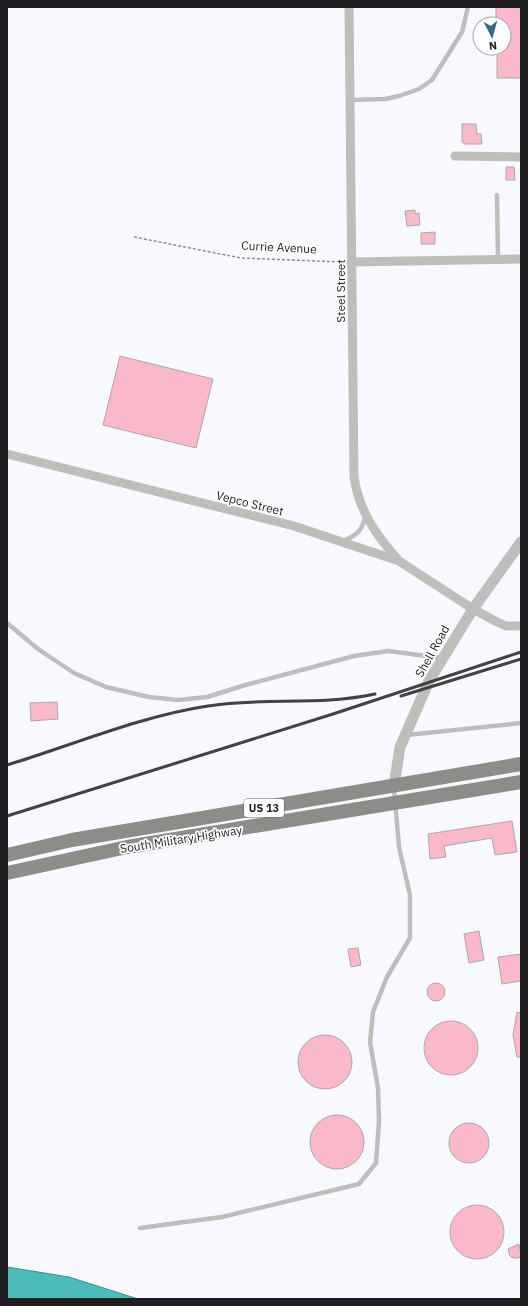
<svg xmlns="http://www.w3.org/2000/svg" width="528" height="1306" viewBox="0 0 528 1306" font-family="'IBM Plex Sans',sans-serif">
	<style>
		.water { fill: #4cbbbb; stroke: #3e8c8d }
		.building { fill: #fab8cb; stroke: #ada7a8 }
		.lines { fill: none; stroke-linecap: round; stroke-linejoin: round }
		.path { stroke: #8c8d91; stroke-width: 1.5; stroke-dasharray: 3 2; stroke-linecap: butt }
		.service { stroke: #bfbebc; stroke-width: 4.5 }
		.minor { stroke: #bfbebc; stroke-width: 9 }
		.tertiary { stroke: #bfbebc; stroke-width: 11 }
		.primary { stroke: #8e8c88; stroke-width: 14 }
		.rail { stroke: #414244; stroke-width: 3 }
		.labels { text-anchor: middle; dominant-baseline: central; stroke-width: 3.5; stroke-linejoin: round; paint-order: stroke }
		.shield { fill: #fff; stroke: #626264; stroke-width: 1 }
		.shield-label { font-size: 11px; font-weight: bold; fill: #1f1f21 }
		.street-label { font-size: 12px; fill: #1f1f21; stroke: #fff }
	</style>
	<rect width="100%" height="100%" fill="#f7f9fe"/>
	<path class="water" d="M7,1267L69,1277L138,1299H7Z"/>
	<path class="building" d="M496,7H521V78H497V48H504V24H496Z
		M462,124H476L477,134H481L482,144H464V142H462Z
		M506,167H514L515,180H506Z
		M415,210V214L419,213L420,225L407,226L405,211Z
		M435,232V244H421V233Z
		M120,356L213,379L196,448L103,425Z
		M57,702L58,719L31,721L30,703Z
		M512,821L517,852L495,855L492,838L444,846L446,857L430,859L428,834Z
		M479,931L484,960L469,963L464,934Z
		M358,948L361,965L351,967L348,949Z
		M521,954V981L502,984L498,957Z
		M427 992a9 9 0 1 1 18 0a9 9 0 1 1-18 0Z
		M517,1012L521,1013V1057H517L513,1035Z
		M424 1048a27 27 0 1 1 54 0a27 27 0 1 1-54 0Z
		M298 1062a27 27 0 1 1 54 0a27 27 0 1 1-54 0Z
		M310 1142a27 27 0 1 1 54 0a27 27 0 1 1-54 0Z
		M449 1143a20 20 0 1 1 40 0a20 20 0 1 1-40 0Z
		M450 1232a27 27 0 1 1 54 0a27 27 0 1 1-54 0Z
		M519,1244L521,1255L519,1258H513L510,1256L508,1249Z"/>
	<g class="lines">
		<path class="path" d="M134,237L241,258L342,262"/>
		<path class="service" d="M349,100L385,99L399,96L419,89L432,80L462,32L468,7
			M497,195L498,259
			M343,541C356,536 363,530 365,516
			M7,623L38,649L74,673L106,687L149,697L178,700L207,697L242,686L354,656L388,651L442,658
			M407,735L521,723
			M140,1228L222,1217L359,1184L376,1163L379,1121L378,1088L370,1042L373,1012L387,977L410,938V895L399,847L394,788"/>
		<path class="minor" d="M349,7L354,477C359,511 376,535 399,561
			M455,156L521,157
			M351,262L521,259
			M7,454L294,526L399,561L473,609L497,622L506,626H521"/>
		<path class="tertiary" d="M394,786L400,747L429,681L473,609L521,542"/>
		<path class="primary" d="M7,855L72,840L521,764
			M7,873L127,847L521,782"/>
		<path class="rail" d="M401,696L521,659
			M7,765C73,745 141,716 208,706C263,697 320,706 375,694
			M7,816L333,714L521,652"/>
	</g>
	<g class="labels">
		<rect class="shield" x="244" y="799" width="40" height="18" rx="3"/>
		<g class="shield-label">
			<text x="264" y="808">US 13</text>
		</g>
		<g class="street-label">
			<text transform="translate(279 247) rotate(3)">Currie Avenue</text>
			<text transform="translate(340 291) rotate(-90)">Steel Street</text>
			<text transform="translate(250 503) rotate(14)">Vepco Street</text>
			<text transform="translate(432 651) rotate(-61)">Shell Road</text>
			<text transform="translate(181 839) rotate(-9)">South Military Highway</text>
		</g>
	</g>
	<rect width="528" height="1306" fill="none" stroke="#1f1f21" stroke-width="16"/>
	<g transform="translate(492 36) rotate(174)"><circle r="19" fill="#ffffff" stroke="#a5a5a6"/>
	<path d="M0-3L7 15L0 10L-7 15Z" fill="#356a86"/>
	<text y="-6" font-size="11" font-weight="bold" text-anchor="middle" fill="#1f1f21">N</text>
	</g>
</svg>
